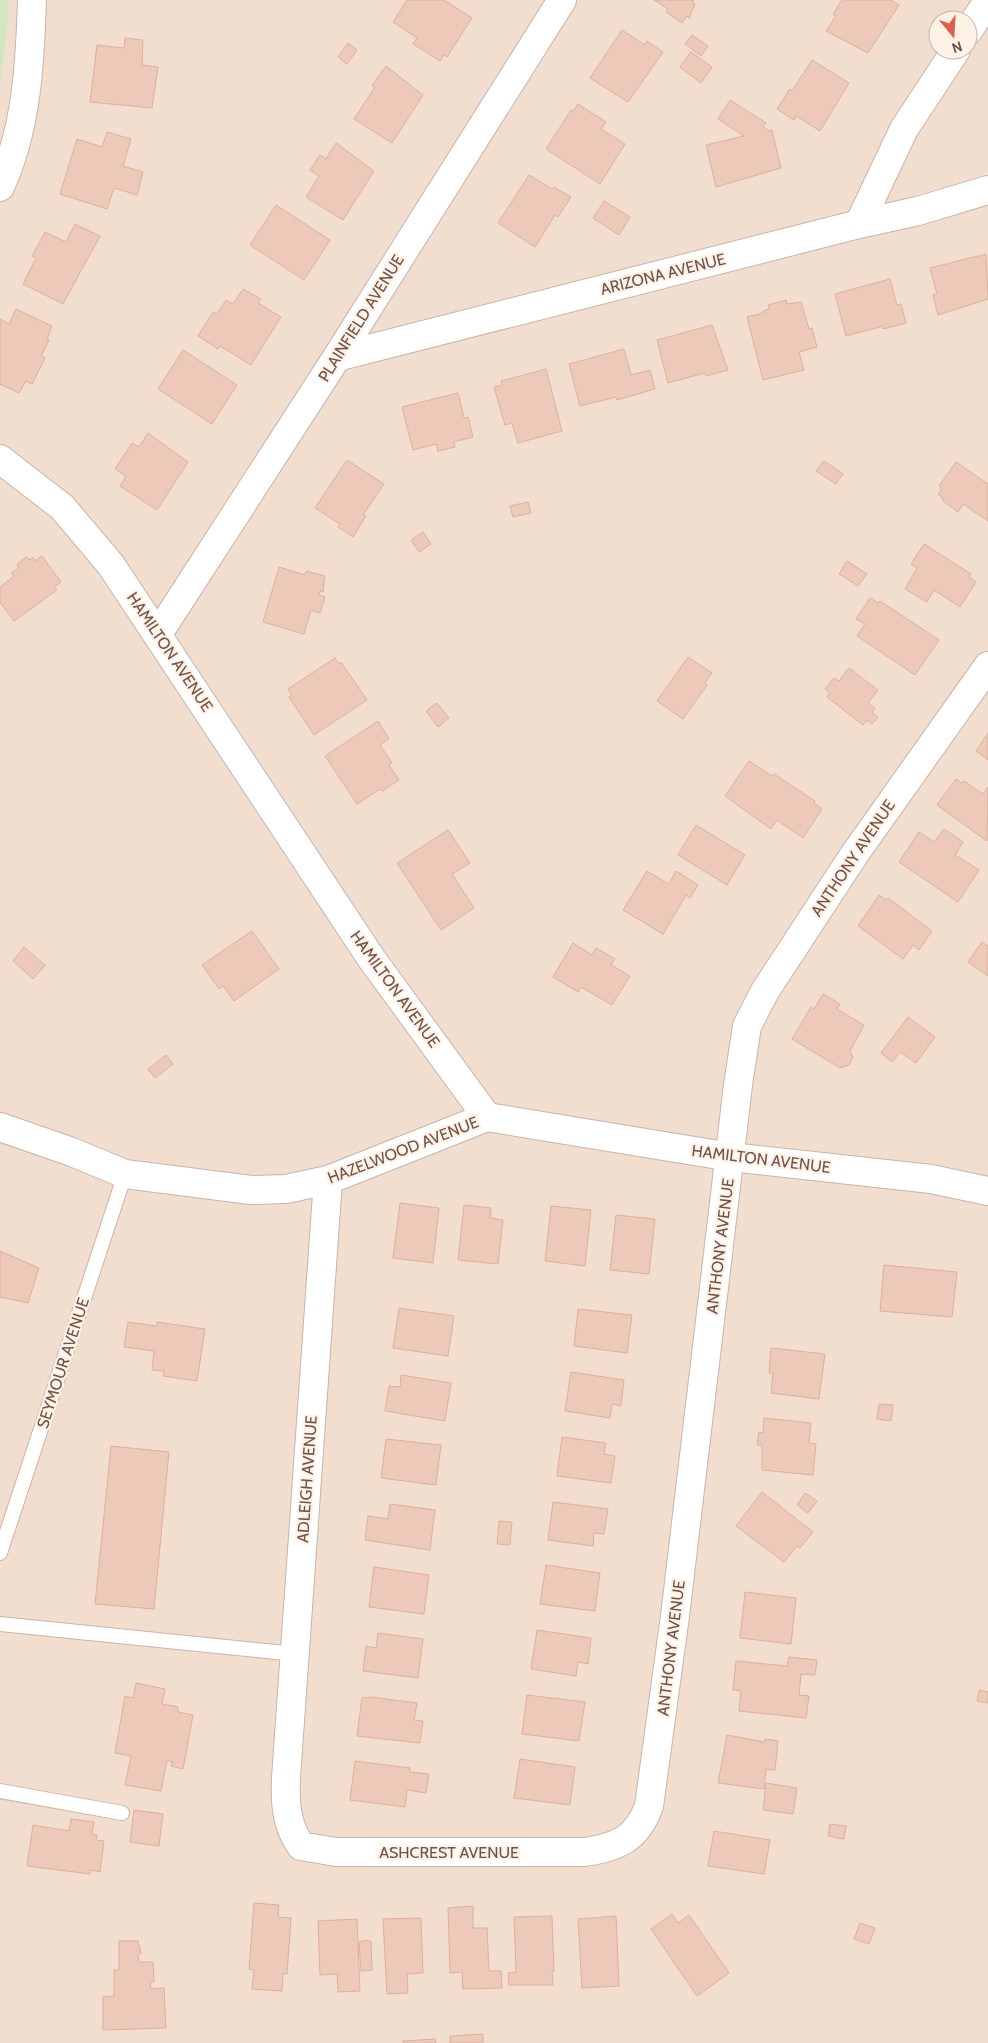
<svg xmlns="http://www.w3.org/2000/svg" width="988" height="2043" viewBox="0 0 988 2043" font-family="Cabin,sans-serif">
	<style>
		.residential { fill: #f1decf; fill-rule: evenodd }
		.green { fill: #d3e6c0 }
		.building { fill: #edc9ba; stroke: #dfae9c }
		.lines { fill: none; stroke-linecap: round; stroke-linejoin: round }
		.service-casing { stroke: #c9b4a9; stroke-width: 16 }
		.minor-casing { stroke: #c9b4a9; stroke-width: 30 }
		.tertiary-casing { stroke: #c9b4a9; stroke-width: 30 }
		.service { stroke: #fff; stroke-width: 14 }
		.minor { stroke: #fff; stroke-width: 28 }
		.tertiary { stroke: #fff; stroke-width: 28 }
		.labels { text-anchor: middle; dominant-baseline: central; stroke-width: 4.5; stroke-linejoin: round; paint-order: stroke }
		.street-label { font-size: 16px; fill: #6f534a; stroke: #fef2e6 }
	</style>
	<rect width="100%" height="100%" fill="#faede0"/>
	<path class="residential" d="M8,0H988V2043H0V90L9,12ZM938,20H968V50H938Z"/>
	<path class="green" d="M0,0H8L9,12L0,90Z"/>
	<path class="building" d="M407,0H444L472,18L447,57L444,55L440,61L413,44L417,38L393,22Z
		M654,0H694L692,2L695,4L689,18L687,16L682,23L666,12L668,9Z
		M842,0H891L899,5L868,53L826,31L836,16L833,14Z
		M622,30L645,45L647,41L663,52L628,102L590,78Z
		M692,35L708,46L701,56L685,44Z
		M125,38L143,40L142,65L158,67L152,108L90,102L97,45L124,48Z
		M348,43L357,50L347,64L338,57Z
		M691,52L712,67L701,83L680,67Z
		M812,60L849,83L820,131L796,116L794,120L777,109L790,89L792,91Z
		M386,66L423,95L392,143L354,119L375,87L372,86Z
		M730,100L766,123L763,126L768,131L772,130L781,168L716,187L706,145L744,136L718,119Z
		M578,104L606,122L601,129L625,144L600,184L546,149L571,110L573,111Z
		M107,132L131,139L123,166L143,172L137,195L114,188L107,209L60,194L77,139L102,147Z
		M336,143L374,171L343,220L306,197L319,176L310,170L320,155L326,159Z
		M529,175L552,189L554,187L571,197L558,217L555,215L535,247L498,223Z
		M604,201L630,217L619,235L593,218Z
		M276,205L330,240L304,280L250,245Z
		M75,224L100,236L63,304L23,284L36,258L32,256L45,232L66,242Z
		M986,254L988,299L938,315L933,295L937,294L930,268Z
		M890,279L897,305L901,304L906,323L883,329V326L846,336L835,294Z
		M243,289L261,299L258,303L281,317L251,365L220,346L218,349L198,336L213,312L217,314L226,300L233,304Z
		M786,300L787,304L801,302L809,329L812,328L817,347L799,352L804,370L763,380L747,317L763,313V311L769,309L768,305Z
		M16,309L52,326L47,339L49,340L41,356L45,358L32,384L26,381L19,393L0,384V319L9,324Z
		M712,325L728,370L706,376L705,373L668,383L657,340Z
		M624,349L631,375L650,370L655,389L617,400L616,397L580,406L569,364Z
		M183,350L237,385L212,424L158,389Z
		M546,369L562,431L518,443L512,423L505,425L494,387L502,385L501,381Z
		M458,393L464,418L468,417L473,437L454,442L455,447L438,451L436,444L413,450L402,407Z
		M148,433L188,462L157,510L120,486L126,476L115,469L132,443L139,447Z
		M347,460L384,484L363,515L366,516L353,537L338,527L340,524L315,508Z
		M824,461L843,474L836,484L816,471Z
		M956,462L988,484V521L963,504L958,512L942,500L943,498L938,494L942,489L939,486Z
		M528,502L531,513L513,517L510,506Z
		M423,532L431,544L419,552L411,540Z
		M924,544L971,574L969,577L976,582L960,607L934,590L927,602L905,589L917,568L911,564Z
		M42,556L61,582L54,587L57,590L14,621L0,602V587L14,576L11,573L19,567L17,564L27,557L30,560L33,557L35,561Z
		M847,561L867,574L858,586L839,574Z
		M279,567L305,575L306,571L325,576L323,592L320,591L319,595L325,597L320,613L311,610L304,634L263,622Z
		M870,598L878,603L880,601L939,640L915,675L857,636L865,624L856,619Z
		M688,657L712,673L705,683L707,685L683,719L657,701Z
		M335,658L339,664L341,662L367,700L314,735L289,697L292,695L288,689Z
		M849,668L878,690L868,703L875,708L872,713L878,717L872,724L867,720L863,725L827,697L830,693L825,689L834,678L839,681Z
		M437,703L449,718L438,727L426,711Z
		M378,721L389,739L380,745L392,763L389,765L399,780L382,791L380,789L357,804L325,756Z
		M988,733V760L976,751Z
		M749,761L772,776L774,774L815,801L814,803L822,809L803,838L777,820L771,829L725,796Z
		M956,779L962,783L964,781L983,794L988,787L987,841L937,805Z
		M696,825L745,855L727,885L678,855Z
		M944,829L963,842L955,855L979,870L958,902L899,862L919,832L934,842Z
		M448,830L470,863L452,874L474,908L441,930L397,863Z
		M647,871L669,884L676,871L698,885L690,898L686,895L663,934L623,910Z
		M879,895L886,900L888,898L932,931L919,950L913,945L903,959L858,926Z
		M252,931L279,969L234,1001L223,986L219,989L202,965Z
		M982,942L988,946V976L968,962Z
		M573,943L592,955L596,948L615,959L611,965L630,976L612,1005L581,987L578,992L553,977Z
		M24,947L45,965L33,979L13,961Z
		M823,994L840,1004L837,1009L864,1025L850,1051L853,1057L849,1065L840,1068L792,1039L811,1007L814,1009Z
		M908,1017L935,1037L916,1063L900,1052L892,1062L881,1053Z
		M166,1055L173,1064L155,1078L148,1069Z
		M400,1203L439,1208L433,1263L393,1258Z
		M464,1205L491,1208L490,1218L503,1220L498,1264L458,1260Z
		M551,1206L591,1210L585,1266L545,1261Z
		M616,1215L655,1219L649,1274L610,1270Z
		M0,1251L39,1268L28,1303L0,1297Z
		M884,1265L957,1272L952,1317L880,1311Z
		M399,1308L454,1316L448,1356L393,1348Z
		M578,1309L632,1315L627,1353L574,1346Z
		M128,1322L157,1326V1322L205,1329L197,1381L163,1376L164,1371L152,1370L154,1351L124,1347Z
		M771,1348L825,1354L819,1399L771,1393L773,1373H769Z
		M571,1372L624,1380L621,1406L612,1404L610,1418L565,1411Z
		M401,1375L451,1383L445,1421L385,1411L389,1386L400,1387Z
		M879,1404L893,1405L891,1421L877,1419Z
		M764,1418L811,1423L809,1443L816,1444L813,1475L762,1470V1445H757L759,1432L763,1433Z
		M562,1437L606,1443L604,1454L615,1456L611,1483L557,1476Z
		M386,1439L441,1445L436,1485L381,1478Z
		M111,1446L169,1452L154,1609L95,1604Z
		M762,1492L813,1532L800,1548L797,1546L784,1562L736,1526Z
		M805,1493L817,1501L808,1513L797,1505Z
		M553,1502L608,1509L604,1534L594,1533L593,1546L548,1540Z
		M390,1504L435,1510L430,1550L365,1540L368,1516L388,1519Z
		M499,1521L512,1522L510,1545L497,1544Z
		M546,1565L600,1573L595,1611L540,1604Z
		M374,1567L429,1575L424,1614L369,1607Z
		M745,1592L796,1598L791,1644L740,1638Z
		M537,1630L591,1638L588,1664L578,1662L576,1676L531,1669Z
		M378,1633L423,1639L418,1678L363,1671L366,1646L376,1648Z
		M789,1657L817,1660L815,1675L801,1674L799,1695L809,1696L806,1718L739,1711L741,1691L733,1690L736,1661L787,1666Z
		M136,1683L165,1689L162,1704L178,1707V1712L193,1715L183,1769L171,1766L172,1762L167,1760L161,1791L125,1785L131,1756L115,1753L125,1696L133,1698Z
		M979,1690L988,1692V1703L977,1701Z
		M527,1695L585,1702L579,1741L522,1734Z
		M372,1697L417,1703L414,1720L423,1721L420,1743L357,1736L362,1698Z
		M727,1735L765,1742V1739L778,1741L775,1770L766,1769L764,1789L718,1783Z
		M520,1759L575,1767L570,1805L514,1798Z
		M355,1761L410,1768V1772L429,1774L426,1793L407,1790L405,1807L350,1800Z
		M766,1783L797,1788L793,1814L763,1810Z
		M134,1810L163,1814L159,1846L130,1842Z
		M71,1819L94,1822L92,1834L97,1835L96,1840L104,1841L100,1872L91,1870L90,1874L27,1866L33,1825L69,1831Z
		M830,1824L846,1826L844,1839L828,1836Z
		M714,1831L770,1840L764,1874L708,1866Z
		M254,1903L279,1905L278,1917L291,1918L287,1974L283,1973L282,1991L252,1989L254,1970L249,1969Z
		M473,1906V1928H487L489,1971H501L502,1988L463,1989L462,1972L450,1973L448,1908Z
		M672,1914L678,1923L689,1915L729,1973L697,1996L651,1929Z
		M552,1916L554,1971H552L553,1985H509L508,1973L516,1972L514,1917Z
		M616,1916L619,1986L582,1988L578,1919Z
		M421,1918L423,1973L407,1974L408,1993L387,1994L383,1919Z
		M357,1919L360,1991L338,1992L337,1974L320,1975L318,1921Z
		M860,1923L875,1928L869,1944L854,1939Z
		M366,1940L371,1942L372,1970L361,1971L359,1942Z
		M119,1941H138L141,1954H138L139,1962H153L154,1982H150L151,1989L164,1988L166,2028L103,2030V1997L114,1996V1970H119Z
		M483,2034V2043H450V2036Z
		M435,2039L436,2043H403V2041Z"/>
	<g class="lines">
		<g class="service-casing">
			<path id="service" d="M0,1553L125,1174
				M0,1624L295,1654
				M0,1791L122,1813"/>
		</g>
		<g class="minor-casing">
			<path id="minor" d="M968,31L988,1
				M0,187C27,128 30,63 32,0
				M859,224L904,129L956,50
				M337,357L859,224L918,211L988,190
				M158,634L337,357L562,0
				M0,1127L72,1152L125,1174L251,1190L286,1189L328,1180L487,1117
				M328,1180L286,1778C285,1803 286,1825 301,1846L336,1852H585C618,1847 637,1839 649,1806L675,1616L738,1085L747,1026L765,991L854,855L988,666"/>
		</g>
		<g class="tertiary-casing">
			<path id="tertiary" d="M0,459L62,507L111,565L371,958L487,1117L731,1157L931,1179L988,1191"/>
		</g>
		<use href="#service" class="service"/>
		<use href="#minor" class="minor"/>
		<use href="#tertiary" class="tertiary"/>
	</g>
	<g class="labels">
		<g class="street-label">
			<text transform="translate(663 274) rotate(-14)">ARIZONA AVENUE</text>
			<text transform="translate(361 318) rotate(-58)">PLAINFIELD AVENUE</text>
			<text transform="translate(170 652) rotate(56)">HAMILTON AVENUE</text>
			<text transform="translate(853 858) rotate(-56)">ANTHONY AVENUE</text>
			<text transform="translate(395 989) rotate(54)">HAMILTON AVENUE</text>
			<text transform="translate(403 1150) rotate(-21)">HAZELWOOD AVENUE</text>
			<text transform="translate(761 1159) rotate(7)">HAMILTON AVENUE</text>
			<text transform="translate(720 1246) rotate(-83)">ANTHONY AVENUE</text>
			<text transform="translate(63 1363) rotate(-72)">SEYMOUR AVENUE</text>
			<text transform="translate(307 1479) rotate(-86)">ADLEIGH AVENUE</text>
			<text transform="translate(671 1648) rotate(-83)">ANTHONY AVENUE</text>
			<text x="449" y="1852">ASHCREST AVENUE</text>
		</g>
	</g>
	<g transform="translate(953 35) rotate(162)"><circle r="24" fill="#fef2e6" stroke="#c5b2a8"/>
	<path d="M0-4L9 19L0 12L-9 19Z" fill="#dc5e4d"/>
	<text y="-8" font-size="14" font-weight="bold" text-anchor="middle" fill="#6f534a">N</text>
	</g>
</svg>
